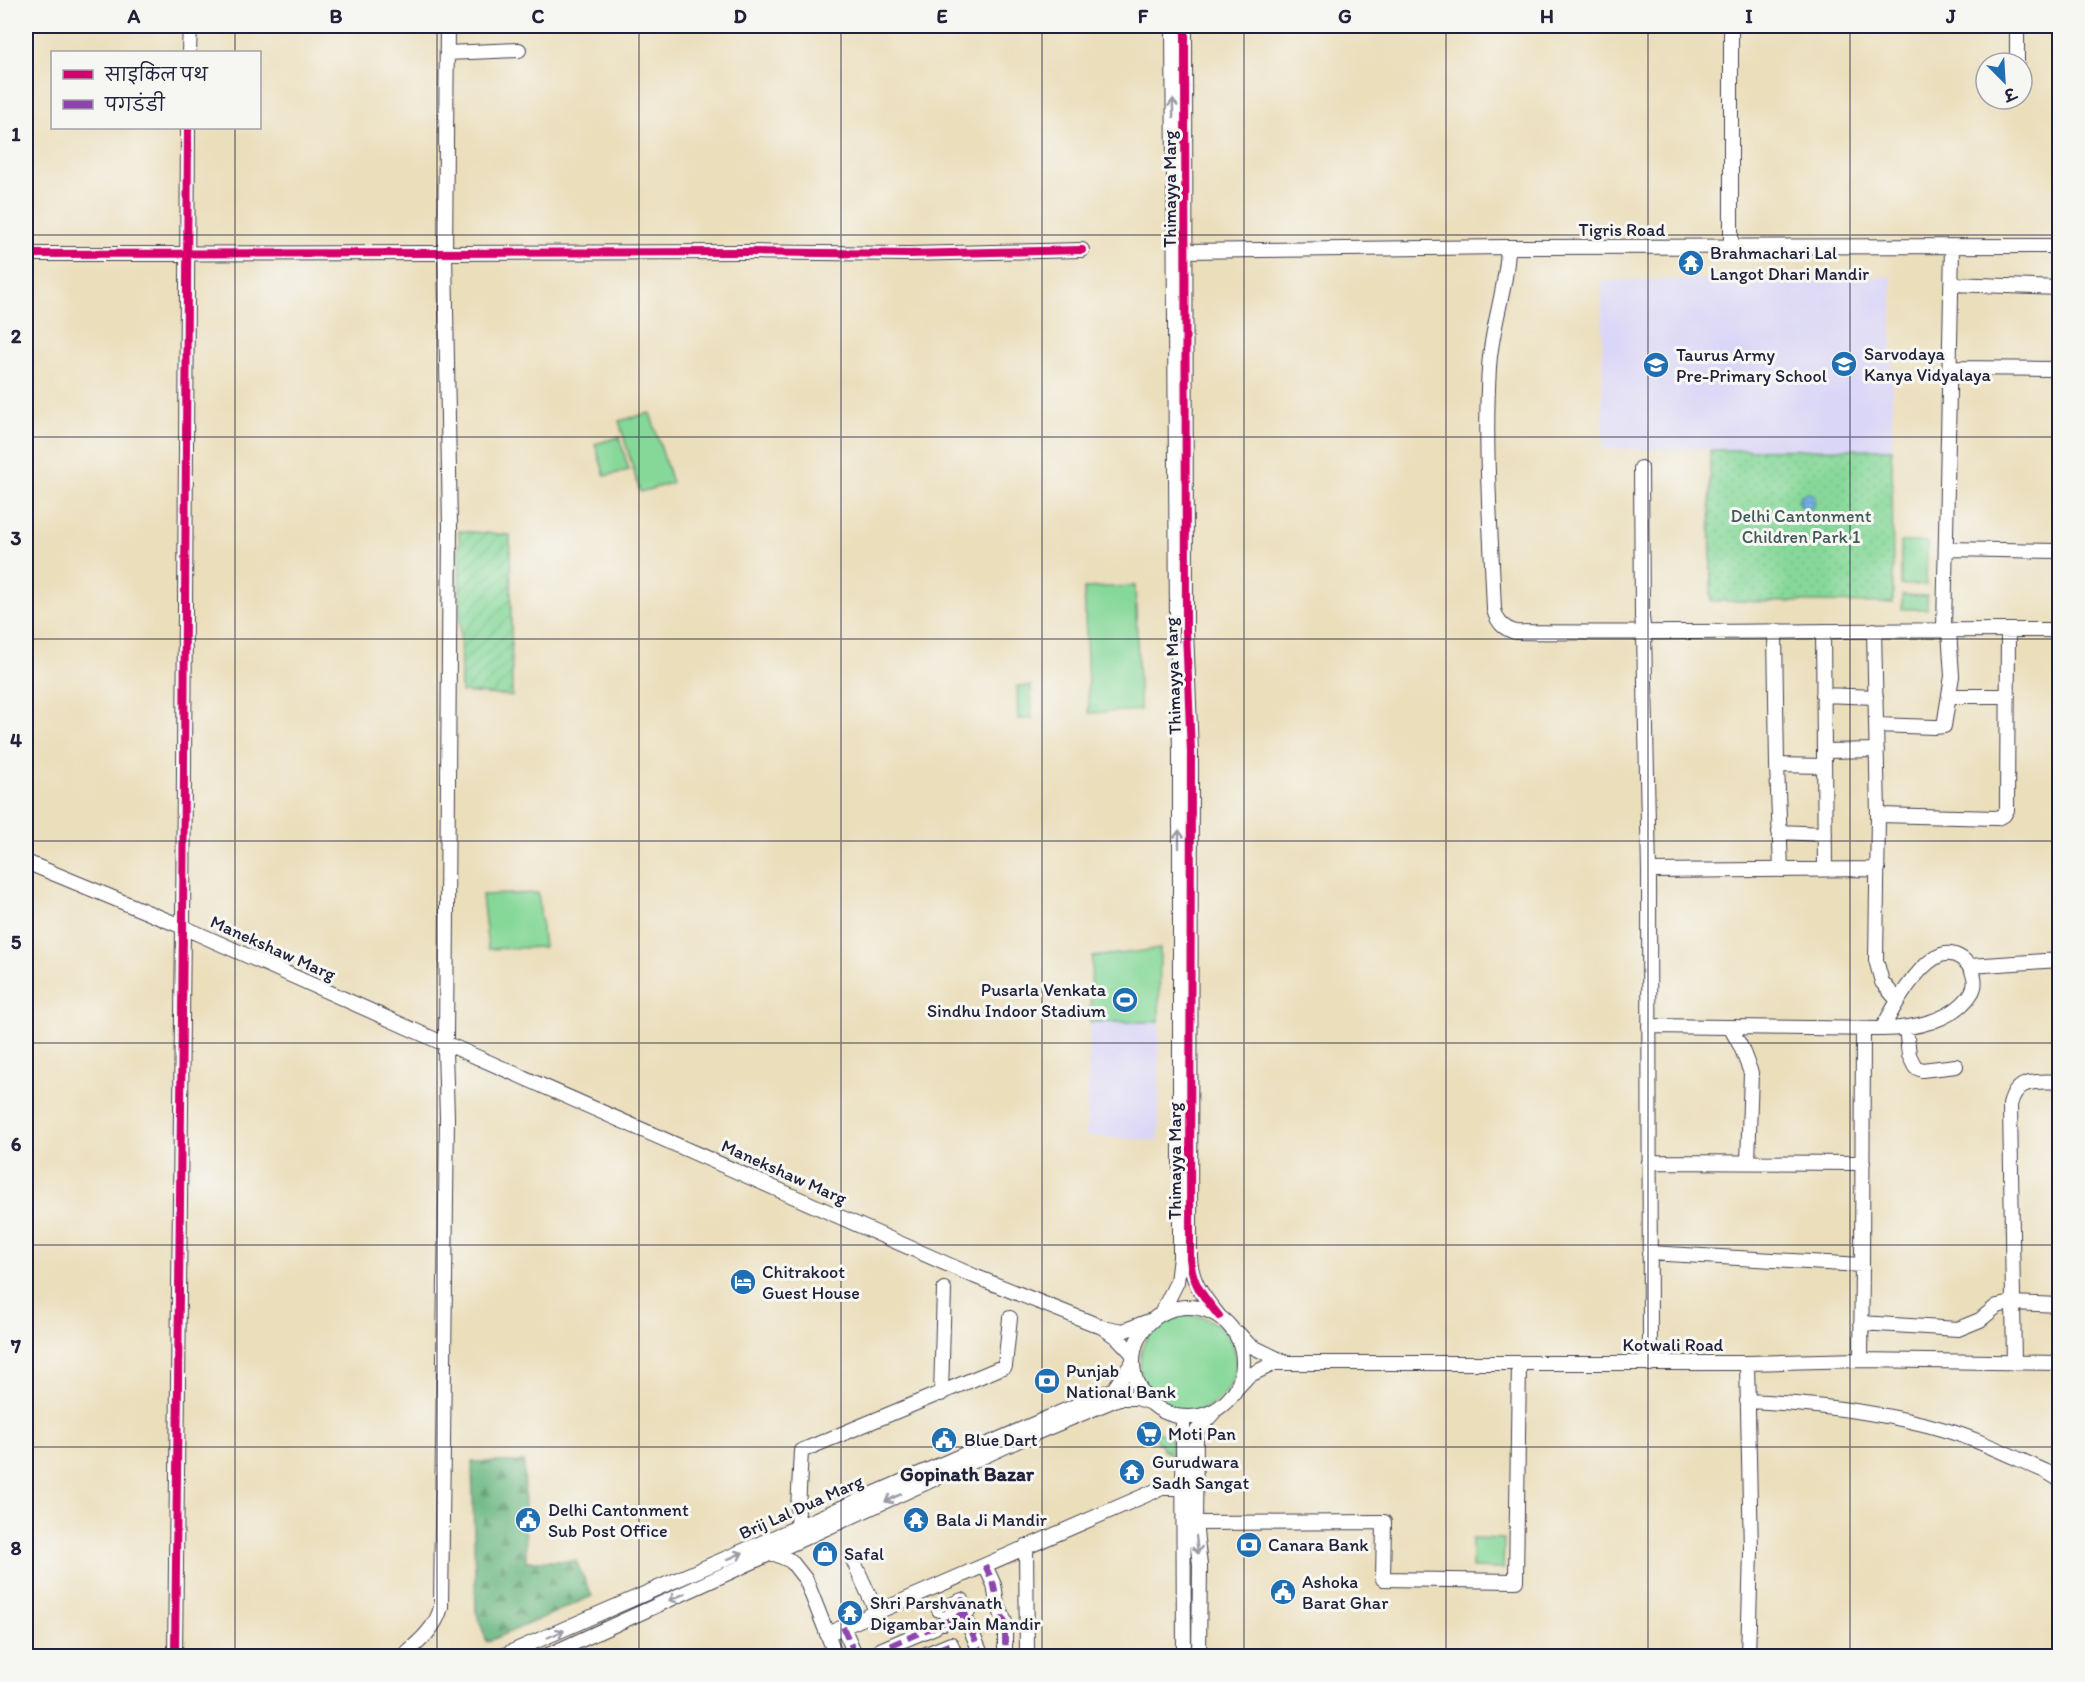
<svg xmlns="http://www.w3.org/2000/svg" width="2085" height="1682" viewBox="0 0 2085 1682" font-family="Itim,'Playpen Sans Deva',sans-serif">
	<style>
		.built { fill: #dad6f7 }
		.grass { fill: #86d899; stroke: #547d6a; stroke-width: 1.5 }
		.forest { fill: url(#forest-firs); stroke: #476d5e; stroke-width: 1.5 }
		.park { fill: url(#park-dots); stroke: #547d6a; stroke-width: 1.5 }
		.garden { fill: url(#garden-furrows); stroke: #547d6a; stroke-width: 1.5 }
		.water { fill: url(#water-waves); stroke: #4c6a91; stroke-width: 1.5 }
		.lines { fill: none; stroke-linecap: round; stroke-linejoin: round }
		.minor-casing { stroke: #403e4e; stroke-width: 16 }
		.minor { stroke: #fff; stroke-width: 14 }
		.quiet { stroke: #8e44ad; stroke-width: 6; stroke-dasharray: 12 6; stroke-linecap: butt }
		.cycleway-casing { stroke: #f6f6f2; stroke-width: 11 }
		.cycleway { stroke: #d6006c; stroke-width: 8 }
		.oneway { stroke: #9c9ca7 }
		.grid { fill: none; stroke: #22223b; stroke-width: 1.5; stroke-opacity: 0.55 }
		.labels { text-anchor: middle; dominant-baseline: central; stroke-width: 6; stroke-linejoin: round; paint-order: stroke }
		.street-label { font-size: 18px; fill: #22223b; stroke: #f6f6f2 }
		.poi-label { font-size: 18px; fill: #22223b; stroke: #f6f6f2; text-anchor: start }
		.park-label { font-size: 18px; fill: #405957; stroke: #f6f6f2 }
		.neighbourhood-label { font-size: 20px; font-weight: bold; fill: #22223b; stroke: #f6f6f2 }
		.neatline { fill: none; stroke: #22223b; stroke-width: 2 }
		.grid-label { font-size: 20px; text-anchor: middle; font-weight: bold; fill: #22223b }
	</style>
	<defs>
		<pattern id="forest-firs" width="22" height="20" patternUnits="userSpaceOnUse" patternTransform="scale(1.5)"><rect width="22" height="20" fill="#6cb881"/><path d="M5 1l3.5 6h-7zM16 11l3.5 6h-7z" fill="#58956b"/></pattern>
		<pattern id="park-dots" width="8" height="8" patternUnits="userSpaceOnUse" patternTransform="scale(1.5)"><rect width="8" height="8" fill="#86d899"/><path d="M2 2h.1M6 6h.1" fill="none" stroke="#73b985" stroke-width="1.8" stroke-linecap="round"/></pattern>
		<pattern id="garden-furrows" width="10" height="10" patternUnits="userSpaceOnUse" patternTransform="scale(1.5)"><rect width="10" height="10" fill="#86d899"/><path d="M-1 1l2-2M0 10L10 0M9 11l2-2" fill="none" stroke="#73b985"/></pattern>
		<pattern id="water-waves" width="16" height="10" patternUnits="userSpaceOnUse" patternTransform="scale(1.5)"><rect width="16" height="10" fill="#75b2e7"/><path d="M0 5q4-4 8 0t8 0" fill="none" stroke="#6090bc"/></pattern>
	</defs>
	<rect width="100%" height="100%" fill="#f6f6f2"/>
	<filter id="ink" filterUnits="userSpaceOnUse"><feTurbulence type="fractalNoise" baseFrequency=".0167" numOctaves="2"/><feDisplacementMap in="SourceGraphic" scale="12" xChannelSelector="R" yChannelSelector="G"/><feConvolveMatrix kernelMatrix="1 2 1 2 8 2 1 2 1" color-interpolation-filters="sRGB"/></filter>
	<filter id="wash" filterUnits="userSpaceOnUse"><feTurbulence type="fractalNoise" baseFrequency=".008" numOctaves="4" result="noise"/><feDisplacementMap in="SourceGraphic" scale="24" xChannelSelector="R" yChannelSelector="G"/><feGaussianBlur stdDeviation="1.35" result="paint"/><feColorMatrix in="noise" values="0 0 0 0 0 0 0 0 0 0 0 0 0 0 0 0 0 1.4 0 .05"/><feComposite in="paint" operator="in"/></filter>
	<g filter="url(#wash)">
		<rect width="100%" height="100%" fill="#ebdebb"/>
		<path class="built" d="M1892,277V449H1603L1602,281Z
			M1090,1022H1159V1141L1086,1136Z"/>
		<path class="grass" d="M650,413L672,483L640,492L619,421Z
			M619,437L629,470L605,476L595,444Z
			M1901,542H1927L1926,585H1901Z
			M1135,586L1140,710L1089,713L1084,588Z
			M1902,595L1927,596V609H1902Z
			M1017,686H1031L1032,719H1018Z
			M538,893L544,947L488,949L482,895Z
			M1160,949L1159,1022H1090L1092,957Z
			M1140 1363a48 48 0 1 1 96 0a48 48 0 1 1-96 0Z
			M1157,1430L1158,1433C1165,1433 1169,1437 1172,1443L1170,1448L1174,1454V1461L1167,1450L1165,1452L1159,1442L1157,1443L1153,1431Z
			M1472,1538L1504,1539L1503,1569L1472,1568Z"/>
		<path class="forest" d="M472,1462H524L526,1561H576L592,1596L487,1642L476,1611Z"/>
		<path class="park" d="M1892,449L1893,603L1711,601L1710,450Z"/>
		<path class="garden" d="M459,531L510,535L512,696L461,692Z"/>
		<path class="water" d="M1799 501a8 8 0 1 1 16 0a8 8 0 1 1-16 0Z"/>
	</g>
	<g filter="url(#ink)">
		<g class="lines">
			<g class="minor-casing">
				<path id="minor" d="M1173,26L1177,617
					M1185,26L1186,631L1191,752L1190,1258C1192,1284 1203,1296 1219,1316
					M2017,26V63
					M189,52L190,26
					M447,53L519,50
					M1508,247C1507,289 1491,327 1489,368C1484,448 1491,530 1494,610C1498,623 1503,628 1515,632C1697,634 1878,629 2060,630
					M1731,248V26
					M1185,251L1508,247L2060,246
					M26,254L744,252L908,254L1082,250
					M1952,284L2060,288
					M1950,368L2060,369
					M1641,468L1642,617L1644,634L1649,871L1650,1364
					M1947,549L2060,551
					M1944,629L1952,247
					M1874,630L1878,815L1876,960L1882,982L1898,1001
					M1823,631L1825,869
					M1775,632L1777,765L1781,870
					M1823,695L1876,697
					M1949,696H2008
					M1876,725L1934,727L1944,726L1952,676L1949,630
					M1824,751L1877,750
					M1777,765L1824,766
					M1878,815L1997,818L2004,815L2007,810L2008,630
					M1779,832L1825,834
					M26,862L183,927L438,1041
					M1649,871L1878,869
					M1970,966L2060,960
					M1649,1026L1882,1029C1912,1029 1955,1021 1972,992C1982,974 1961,948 1941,955C1918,963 1893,1008 1882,1029
					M1730,1027L1741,1047L1751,1073L1748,1162
					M1906,1028L1909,1055L1915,1067L1922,1070L1956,1066
					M446,1037L450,526L445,254L447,26
					M452,1046L974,1276L1102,1327L1119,1339L1133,1354
					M1649,1162L1863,1163
					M1649,1253L1862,1265L1863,1029
					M1133 1362a55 55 0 1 1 110 0a55 55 0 1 1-110 0Z
					M1161,1314L1177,1282L1180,1257V752L1178,651
					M1861,1323L1958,1329L1980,1320L1997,1306L2012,1303L2060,1305
					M1107,1328L1123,1331L1149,1321
					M1238,1333L1249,1345L1284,1362
					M1861,1360L1862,1265
					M1747,1363L1751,1552L1748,1656
					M2014,1363L2010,1105C2017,1077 2035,1083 2060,1081
					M1236,1389L1248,1376L1275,1363H1747L1861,1360L2060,1363
					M941,1394L944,1289
					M1747,1401C1814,1404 1880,1411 1945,1430C1978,1439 2015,1458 2047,1472L2060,1480
					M1183,1418L1184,1656
					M1195,1523L1384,1522L1383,1579L1516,1581L1519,1363
					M797,1528L801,1451L1005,1366L1010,1318
					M1026,1546L1027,1656
					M773,1553L791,1561L806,1580L836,1656
					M853,1560L877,1613
					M985,1565L994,1585L997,1603L1005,1622V1656
					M939,1610L962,1600L968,1612L944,1623
					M964,1614L982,1656
					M843,1627L856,1656
					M827,1634L1162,1488H1182
					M175,1656L183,927L188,128
					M403,1656C419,1642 436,1628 441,1607L447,1117L445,1051
					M502,1656L1114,1389L1132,1363
					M546,1656L1026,1437L1119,1398H1137L1149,1402
					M882,1656L880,1650L935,1627
					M922,1656L951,1644L956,1656
					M1199,1656L1200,1565L1195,1523L1196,1432L1214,1412"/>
			</g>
			<use href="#minor" class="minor"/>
			<path class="quiet" d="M985,1565L994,1585L997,1603L1005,1622V1656
				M964,1614L982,1656
				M843,1627L856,1656
				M882,1656L880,1650L968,1612L962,1600L939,1610
				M922,1656L951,1644L956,1656"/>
			<g class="cycleway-casing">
				<path id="cycleway" d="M1185,26L1186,631L1191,752L1190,1258C1192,1284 1203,1296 1219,1316
					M26,254L744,252L908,254L1082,250
					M175,1656L183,927L188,128"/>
			</g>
			<use href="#cycleway" class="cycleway"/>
		</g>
		<defs><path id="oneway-shaft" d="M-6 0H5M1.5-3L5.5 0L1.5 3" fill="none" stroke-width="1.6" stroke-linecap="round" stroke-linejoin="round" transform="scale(1.5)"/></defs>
		<g class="oneway">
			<use href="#oneway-shaft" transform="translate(1173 108) rotate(-91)"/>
			<use href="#oneway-shaft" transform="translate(1179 839) rotate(-90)"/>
			<use href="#oneway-shaft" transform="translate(893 1498) rotate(155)"/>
			<use href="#oneway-shaft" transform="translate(1197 1545) rotate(84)"/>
			<use href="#oneway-shaft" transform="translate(735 1556) rotate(-24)"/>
			<use href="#oneway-shaft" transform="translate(677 1597) rotate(156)"/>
			<use href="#oneway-shaft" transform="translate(556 1634) rotate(-23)"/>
		</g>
	</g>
	<path class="grid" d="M235,26V52M437,26V1656M639,26V1656M841,26V1656M1042,26V1656M1244,26V1656M1446,26V1656M1648,26V1656M1850,26V1656M235,128V1656M26,235H2060M26,437H2060M26,639H2060M26,841H2060M26,1043H2060M26,1245H2060M26,1447H2060"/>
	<defs>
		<g id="temple-disc" transform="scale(1.35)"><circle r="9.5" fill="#1f6fb2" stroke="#f6f6f2"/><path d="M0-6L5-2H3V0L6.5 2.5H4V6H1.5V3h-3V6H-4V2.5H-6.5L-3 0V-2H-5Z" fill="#fff"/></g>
		<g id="school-disc" transform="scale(1.35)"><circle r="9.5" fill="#1f6fb2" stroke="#f6f6f2"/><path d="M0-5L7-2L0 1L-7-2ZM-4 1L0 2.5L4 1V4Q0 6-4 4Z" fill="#fff"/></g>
		<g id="stadium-disc" transform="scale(1.35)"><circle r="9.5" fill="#1f6fb2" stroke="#f6f6f2"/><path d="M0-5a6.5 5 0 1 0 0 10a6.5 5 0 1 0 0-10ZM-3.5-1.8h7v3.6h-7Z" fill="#fff"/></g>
		<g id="hotel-disc" transform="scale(1.35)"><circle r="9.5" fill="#1f6fb2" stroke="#f6f6f2"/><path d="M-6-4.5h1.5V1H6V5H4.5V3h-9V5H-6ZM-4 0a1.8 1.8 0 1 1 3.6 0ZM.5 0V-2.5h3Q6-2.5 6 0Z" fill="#fff"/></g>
		<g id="bank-disc" transform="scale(1.35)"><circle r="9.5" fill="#1f6fb2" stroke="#f6f6f2"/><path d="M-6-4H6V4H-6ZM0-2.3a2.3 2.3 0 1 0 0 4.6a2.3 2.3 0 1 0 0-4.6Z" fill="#fff"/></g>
		<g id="supermarket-disc" transform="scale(1.35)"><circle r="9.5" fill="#1f6fb2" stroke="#f6f6f2"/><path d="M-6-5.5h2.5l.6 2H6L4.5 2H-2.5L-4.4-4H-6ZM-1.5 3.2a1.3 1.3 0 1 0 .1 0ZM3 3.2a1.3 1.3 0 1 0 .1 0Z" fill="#fff"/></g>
		<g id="civic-disc" transform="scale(1.35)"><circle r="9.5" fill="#1f6fb2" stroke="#f6f6f2"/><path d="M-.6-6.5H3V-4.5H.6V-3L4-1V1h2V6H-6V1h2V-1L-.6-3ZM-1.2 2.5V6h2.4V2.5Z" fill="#fff"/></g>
		<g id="shop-disc" transform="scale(1.35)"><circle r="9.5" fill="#1f6fb2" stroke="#f6f6f2"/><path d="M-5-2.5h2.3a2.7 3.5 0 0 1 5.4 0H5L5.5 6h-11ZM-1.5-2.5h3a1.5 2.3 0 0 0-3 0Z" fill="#fff"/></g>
	</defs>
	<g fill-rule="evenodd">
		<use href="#temple-disc" x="1691" y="263"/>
		<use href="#school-disc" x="1844" y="364"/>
		<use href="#school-disc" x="1656" y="365"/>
		<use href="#stadium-disc" x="1125" y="1000"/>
		<use href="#hotel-disc" x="743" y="1282"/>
		<use href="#bank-disc" x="1047" y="1381"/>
		<use href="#supermarket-disc" x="1149" y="1434"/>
		<use href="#civic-disc" x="944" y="1440"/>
		<use href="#temple-disc" x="1132" y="1472"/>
		<use href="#civic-disc" x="528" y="1520"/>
		<use href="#temple-disc" x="916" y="1520"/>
		<use href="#bank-disc" x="1249" y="1545"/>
		<use href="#shop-disc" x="825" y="1554"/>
		<use href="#civic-disc" x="1283" y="1592"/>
		<use href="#temple-disc" x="850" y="1613"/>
	</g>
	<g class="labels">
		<g class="street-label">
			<text transform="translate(1170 189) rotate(-90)">Thimayya Marg</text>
			<text x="1622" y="230">Tigris Road</text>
			<text transform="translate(1173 676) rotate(-92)">Thimayya Marg</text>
			<text transform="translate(273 948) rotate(24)">Manekshaw Marg</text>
			<text transform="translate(1175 1161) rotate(-90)">Thimayya Marg</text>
			<text transform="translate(784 1172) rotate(24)">Manekshaw Marg</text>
			<text x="1673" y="1345">Kotwali Road</text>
			<text transform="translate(801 1507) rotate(-24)">Brij Lal Dua Marg</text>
		</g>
		<g class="poi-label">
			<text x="1710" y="253">Brahmachari Lal<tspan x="1710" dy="21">Langot Dhari Mandir</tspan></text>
			<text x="1864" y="354">Sarvodaya<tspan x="1864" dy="21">Kanya Vidyalaya</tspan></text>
			<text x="1676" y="355">Taurus Army<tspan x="1676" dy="21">Pre-Primary School</tspan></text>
			<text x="1106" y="990" text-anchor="end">Pusarla Venkata<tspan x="1106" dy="21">Sindhu Indoor Stadium</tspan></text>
			<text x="762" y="1272">Chitrakoot<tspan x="762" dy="21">Guest House</tspan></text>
			<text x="1066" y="1371">Punjab<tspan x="1066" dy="21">National Bank</tspan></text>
			<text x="1168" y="1434">Moti Pan</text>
			<text x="964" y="1440">Blue Dart</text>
			<text x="1152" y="1462">Gurudwara<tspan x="1152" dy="21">Sadh Sangat</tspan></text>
			<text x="548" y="1510">Delhi Cantonment<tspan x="548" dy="21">Sub Post Office</tspan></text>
			<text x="936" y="1520">Bala Ji Mandir</text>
			<text x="1268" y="1545">Canara Bank</text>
			<text x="844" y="1554">Safal</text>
			<text x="1302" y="1582">Ashoka<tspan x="1302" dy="21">Barat Ghar</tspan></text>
			<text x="870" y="1603">Shri Parshvanath<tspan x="870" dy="21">Digambar Jain Mandir</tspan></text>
		</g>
		<g class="park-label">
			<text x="1801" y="516">Delhi Cantonment<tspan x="1801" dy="21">Children Park 1</tspan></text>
		</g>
		<g class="neighbourhood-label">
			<text x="967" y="1474">Gopinath Bazar</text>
		</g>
	</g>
	<rect width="2085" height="1682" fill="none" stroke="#f6f6f2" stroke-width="66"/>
	<rect x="51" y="51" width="210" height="78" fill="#f6f6f2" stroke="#a1a1a9" stroke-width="1.5"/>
	<rect x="63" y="70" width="30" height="9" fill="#d6006c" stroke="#a1a1a9" stroke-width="1.5"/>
	<text x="105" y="81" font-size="18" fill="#22223b">साइकिल पथ</text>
	<rect x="63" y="100" width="30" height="9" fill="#8e44ad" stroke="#a1a1a9" stroke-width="1.5"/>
	<text x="105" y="111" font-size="18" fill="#22223b">पगडंडी</text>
	<g transform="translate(2004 81) rotate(156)"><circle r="28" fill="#f6f6f2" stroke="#a1a1a9" stroke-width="1.5"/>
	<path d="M0-4.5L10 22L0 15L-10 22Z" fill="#1f6fb2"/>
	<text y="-9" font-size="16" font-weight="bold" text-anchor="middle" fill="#22223b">उ</text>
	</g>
	<rect x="33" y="33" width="2019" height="1616" class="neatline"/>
	<g class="grid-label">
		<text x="134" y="23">A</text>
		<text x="336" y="23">B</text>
		<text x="538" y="23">C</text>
		<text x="740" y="23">D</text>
		<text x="942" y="23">E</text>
		<text x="1143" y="23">F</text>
		<text x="1345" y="23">G</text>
		<text x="1547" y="23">H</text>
		<text x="1749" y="23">I</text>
		<text x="1951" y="23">J</text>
		<text x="16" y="141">1</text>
		<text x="16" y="343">2</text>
		<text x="16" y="545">3</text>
		<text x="16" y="747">4</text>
		<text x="16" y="949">5</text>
		<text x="16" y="1151">6</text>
		<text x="16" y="1353">7</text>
		<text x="16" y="1555">8</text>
	</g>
</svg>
